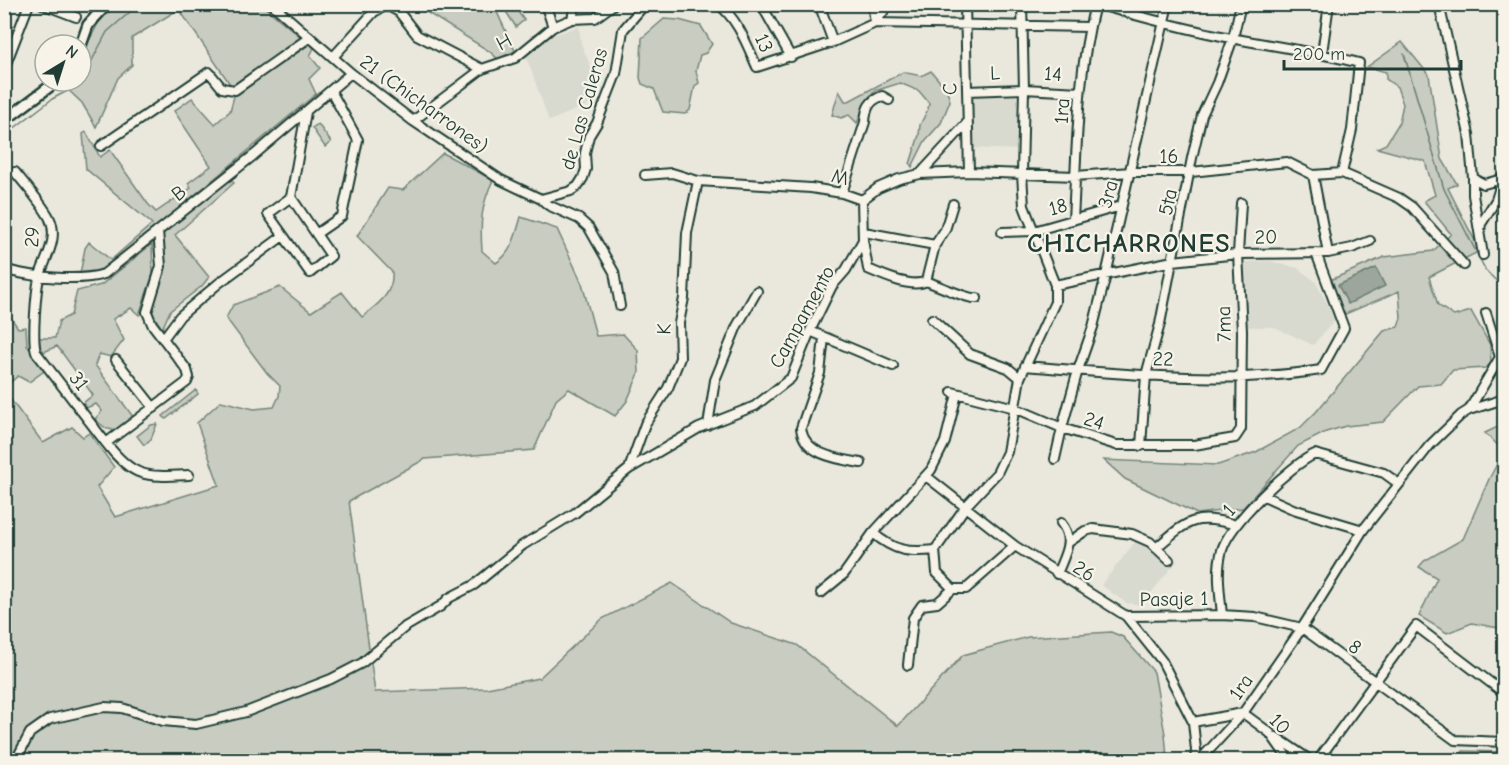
<svg xmlns="http://www.w3.org/2000/svg" width="1509" height="765" viewBox="0 0 1509 765" font-family="'Comic Neue',sans-serif">
	<style>
		.built { fill: #d9dacf }
		.green { fill: #c8ccc1; stroke: #74847a; stroke-width: 1.5 }
		.water { fill: #9ca69c; stroke: #6a7c72; stroke-width: 1.5 }
		.lines { fill: none; stroke-linecap: round; stroke-linejoin: round }
		.stream { stroke: #6a7c72; stroke-width: 1.5 }
		.minor-casing { stroke: #1f3d34; stroke-width: 12 }
		.major-casing { stroke: #1f3d34; stroke-width: 14 }
		.minor { stroke: #f7f3e8; stroke-width: 8 }
		.major { stroke: #f7f3e8; stroke-width: 9 }
		.labels { text-anchor: middle; dominant-baseline: central; stroke-width: 4.5; stroke-linejoin: round; paint-order: stroke }
		.street-label { font-size: 20px; fill: #1f3d34; stroke: #f7f3e8 }
		.district-label { font-size: 26px; font-weight: bold; letter-spacing: 1.5px; fill: #1f3d34; stroke: #f7f3e8 }
	</style>
	<rect width="100%" height="100%" fill="#eae8dd"/>
	<filter id="ink" filterUnits="userSpaceOnUse"><feTurbulence type="fractalNoise" baseFrequency=".0167" numOctaves="2"/><feDisplacementMap in="SourceGraphic" scale="12" xChannelSelector="R" yChannelSelector="G"/><feConvolveMatrix kernelMatrix="1 2 1 2 8 2 1 2 1" color-interpolation-filters="sRGB"/></filter>
	<g filter="url(#ink)">
		<path class="built" d="M579,26L581,43L598,85L588,105L549,121L526,56L548,37Z
			M973,95L1017,96V150L970,148Z
			M1270,261L1298,268L1315,281L1336,319L1313,345L1274,327H1246L1244,262Z
			M1142,533L1177,561L1141,605L1126,603L1101,585Z"/>
		<path class="green" d="M118,5H262L302,38L232,87L179,9L132,38V65L118,78L96,127L82,103L62,84L65,81H81V56L101,18Z
			M415,5H513L524,20L516,27L503,7H498L496,10L515,51L498,59L489,51Z
			M664,19L679,20L701,26L712,44L706,53L700,55L696,71L699,83L695,86L690,110L685,114L663,112L654,89L642,84L640,78L642,38Z
			M1402,42L1429,75L1442,159L1457,184L1448,188L1480,251L1429,277L1438,305L1454,316L1471,311L1490,345L1491,363L1486,368L1453,370L1441,384L1418,386L1383,422L1346,426L1326,432L1298,446L1243,508L1197,514L1125,479L1104,460L1218,465L1256,452L1300,428L1316,412L1384,331L1398,327L1401,318L1399,291L1343,315L1328,281L1384,257L1433,251L1451,234L1424,201L1435,195L1425,161L1377,148L1386,144L1399,123L1403,104L1397,87L1386,79V72L1367,67Z
			M310,44L314,48L310,56L320,68L309,79L316,94L107,268L93,274H80L85,248L89,242L111,260L152,224L86,169L83,134L86,132L100,157L110,150L148,204L156,212L191,188L188,183L211,166L174,111L192,98L215,124L230,111L234,96Z
			M931,71L947,90L950,101L941,123L925,141L912,167L910,164L919,135L920,125L928,109L929,103L919,91L900,83L875,91L869,97L857,123L849,115L841,118L832,115L839,91L845,101H849L903,72L921,76Z
			M318,124L331,142L325,147L312,128Z
			M443,153L493,180C481,206 480,222 482,251L496,263C512,253 516,234 521,217L557,229L582,283L596,336L623,334L638,350L639,373L627,401L615,416L569,389L556,400L534,450L425,459L349,501L375,692L487,688L539,678L602,619L672,583L731,623L797,645L898,726L963,655L1028,637L1111,632L1123,637L1154,672L1165,734L1167,757L1166,760H5V392L43,443L72,427L83,437L89,433L114,467L97,487L115,517L219,485L197,423L221,401L254,409L274,407L279,396L280,386L267,373L226,318L233,305L280,287L311,312L342,292L362,317C377,305 394,294 392,272L357,236L388,188L403,190Z
			M230,179L234,183L175,235L209,277L202,286L170,311L162,329L152,313L154,299L165,273L163,234Z
			M152,244L153,274L139,315L131,308L113,319L124,340L111,357L99,354L95,365L134,418C117,431 111,436 95,419L102,411L96,404L86,408L83,403L93,395L57,346L44,352L40,346L39,338H55L59,321L71,315L77,291L101,285Z
			M5,309L18,328L26,327L27,345L44,371L29,382L18,376L5,387V359L7,356L5,351Z
			M196,390L198,394L166,419L163,416Z
			M157,424L151,439L144,445L137,436L151,425Z
			M1504,424V629L1472,623L1447,633L1419,616L1437,578L1419,567L1424,561L1463,539L1489,479L1504,451L1485,433Z
			M1463,751L1504,752V760H1458Z"/>
		<path class="water" d="M1376,268L1385,286L1348,304L1338,285Z"/>
		<g class="lines">
			<path class="stream" d="M1404,54L1444,189L1486,271L1504,288
				M4,136L52,99L79,85L107,32L139,4"/>
			<g class="minor-casing">
				<path id="minor" d="M42,4L76,17
					M272,4L351,73L413,121L501,180L541,199L571,191L578,186L583,178L586,169L585,153L589,136L597,123L616,74L623,30L645,4
					M545,4L553,27
					M718,4C738,19 747,45 757,67L833,42L875,23L1089,27
					M761,4L791,57
					M819,4L833,42
					M872,4L875,23
					M965,4L969,172
					M1096,4C1141,17 1185,29 1231,38C1274,46 1317,52 1359,63L1352,130L1342,173
					M1439,4L1469,134L1473,178L1484,184L1502,179
					M572,19L575,4
					M875,23L889,4
					M1322,53L1329,4
					M334,56L374,12L384,7H390L399,12L417,35L482,69
					M4,69L29,4
					M967,91L1024,89L1080,92
					M413,121L482,69L515,58L553,27L572,19L595,18L614,4
					M101,146L209,72L222,88L235,90L310,37
					M15,172C26,186 40,201 49,217C60,238 45,258 39,278C36,292 32,338 36,352L106,443L187,382L189,377L187,370L152,324L147,312L161,266L158,231
					M920,174L967,123
					M645,175L672,173L698,181L811,188L842,193L862,200
					M1313,175L1342,173L1399,198L1412,207L1464,265
					M1313,175L1328,253
					M1473,178V195L1483,255
					M842,193L865,122C866,108 869,101 882,96L889,100
					M291,197L331,256L310,273L268,214Z
					M291,197L306,112
					M541,199L548,205L579,219L589,228L614,272L620,306
					M862,200L878,188L899,179L920,174L969,172L1075,176L1131,172H1191L1287,162L1313,175
					M1073,220C1077,148 1077,75 1095,4
					M1480,231L1481,224L1496,200L1504,174
					M864,232L935,245
					M1002,232L1034,231L1121,206
					M316,234L342,216L358,140L331,91
					M863,240L868,269C882,275 912,289 926,281
					M4,269C28,277 80,282 104,274L254,155L351,73
					M926,281L935,245L945,230L953,204
					M926,281C937,285 970,300 977,298
					M1055,285L1173,261L1238,254L1328,253L1352,248L1370,241
					M932,319L970,354L1008,368L1020,378
					M810,331L893,366
					M824,338L820,373L801,428C804,455 838,459 861,463
					M163,339L180,316L219,283L283,236
					M116,360L154,408
					M1025,366C1122,374 1223,385 1321,370L1344,328L1316,253
					M952,392L1015,408L1062,428L1116,445H1194L1235,438L1241,429L1242,331L1238,254L1241,203
					M1469,410L1500,357L1486,313
					M708,425L715,380L737,326L757,291
					M106,443C134,479 146,477 189,475
					M1141,446L1146,375L1160,324L1192,158L1202,115L1217,83L1233,38L1241,4
					M1055,459L1062,428L1078,370L1093,327L1106,275L1168,4
					M629,469L645,424L668,388L680,358L679,323L684,298L687,233L698,181
					M926,476L1015,546L1126,616L1162,661L1193,722L1196,750L1195,760
					M1264,496L1293,509L1363,530
					M873,533C894,551 908,553 935,550
					M1069,542L1085,531L1093,529L1132,534L1150,542L1169,560
					M1015,546L966,589H953L937,573L935,550L966,506L997,473L1007,452L1020,378L1055,302V285L1024,206L1022,174L1024,89L1022,4
					M1156,548C1187,521 1194,513 1236,525
					M1057,574C1064,555 1075,540 1061,523
					M821,593L844,574L873,533L931,470L945,442L957,394
					M1222,615C1220,593 1216,571 1222,550C1230,523 1290,465 1315,454L1384,473L1399,484
					M1126,616L1222,615L1255,617L1302,628L1455,740L1504,742
					M908,665L913,618L922,605L937,603L953,589
					M1193,722L1243,713L1270,733L1289,760
					M1276,737L1310,760
					M16,760L30,733L50,719L104,707L122,708L163,721L196,724L246,712L331,679L362,663L405,627L441,606L449,598L474,585L523,545L575,513L629,469L699,428L755,406L791,378L810,331L832,286L846,270L863,240L862,200
					M1200,760L1243,713L1302,628L1363,530L1430,445L1461,415L1469,410L1504,399
					M1318,760L1416,626L1504,693"/>
			</g>
			<g class="major-casing">
				<path id="major" d="M81,45L88,25L107,4
					M4,121L57,81"/>
			</g>
			<use href="#minor" class="minor"/>
			<use href="#major" class="major"/>
		</g>
	</g>
	<g class="labels">
		<g class="street-label">
			<text transform="translate(504 42) rotate(-27)">H</text>
			<text transform="translate(764 43) rotate(66)">13</text>
			<text transform="translate(995 73) rotate(-2)">L</text>
			<text transform="translate(1053 74) rotate(4)">14</text>
			<text transform="translate(950 89) rotate(-91)">C</text>
			<text transform="translate(424 104) rotate(36)">21 (Chicharrones)</text>
			<text transform="translate(584 109) rotate(-74)">de Las Caleras</text>
			<text transform="translate(1062 111) rotate(-87)">1ra</text>
			<text x="1169" y="156">16</text>
			<text transform="translate(840 177) rotate(13)">M</text>
			<text transform="translate(179 193) rotate(-38)">B</text>
			<text transform="translate(1108 194) rotate(-75)">3ra</text>
			<text transform="translate(1168 202) rotate(-78)">5ta</text>
			<text transform="translate(1058 207) rotate(-15)">18</text>
			<text transform="translate(32 237) rotate(-87)">29</text>
			<text transform="translate(1266 237) rotate(-1)">20</text>
			<text transform="translate(802 317) rotate(-61)">Campamento</text>
			<text transform="translate(1224 324) rotate(-91)">7ma</text>
			<text transform="translate(664 329) rotate(-87)">K</text>
			<text transform="translate(1163 359) rotate(1)">22</text>
			<text transform="translate(79 381) rotate(52)">31</text>
			<text transform="translate(1094 421) rotate(18)">24</text>
			<text transform="translate(1229 510) rotate(-49)">1</text>
			<text transform="translate(1084 571) rotate(32)">26</text>
			<text transform="translate(1174 599) rotate(-1)">Pasaje 1</text>
			<text transform="translate(1355 647) rotate(36)">8</text>
			<text transform="translate(1241 687) rotate(-55)">1ra</text>
			<text transform="translate(1280 724) rotate(46)">10</text>
		</g>
		<g class="district-label">
			<text x="1129" y="244">CHICHARRONES</text>
		</g>
	</g>
	<rect width="1509" height="765" fill="none" stroke="#f7f3e8" stroke-width="24"/>
	<rect x="12" y="12" width="1485" height="741" fill="none" stroke="#1f3d34" stroke-width="2" filter="url(#ink)"/>
	<g transform="translate(63 63) rotate(38)"><circle r="28" fill="#f7f3e8" stroke="#a1aaa0" stroke-width="1.5"/>
	<path d="M0-4.5L10 22L0 15L-10 22Z" fill="#1f3d34"/>
	<text y="-9" font-size="16" font-weight="bold" text-anchor="middle" fill="#1f3d34">N</text>
	</g>
	<path d="M1284 60v9h177v-9" fill="none" stroke="#1f3d34" stroke-width="3"/>
	<text x="1293" y="60" font-size="18" fill="#1f3d34" stroke="#f7f3e8" stroke-width="4.5" paint-order="stroke">200 m</text>
</svg>
